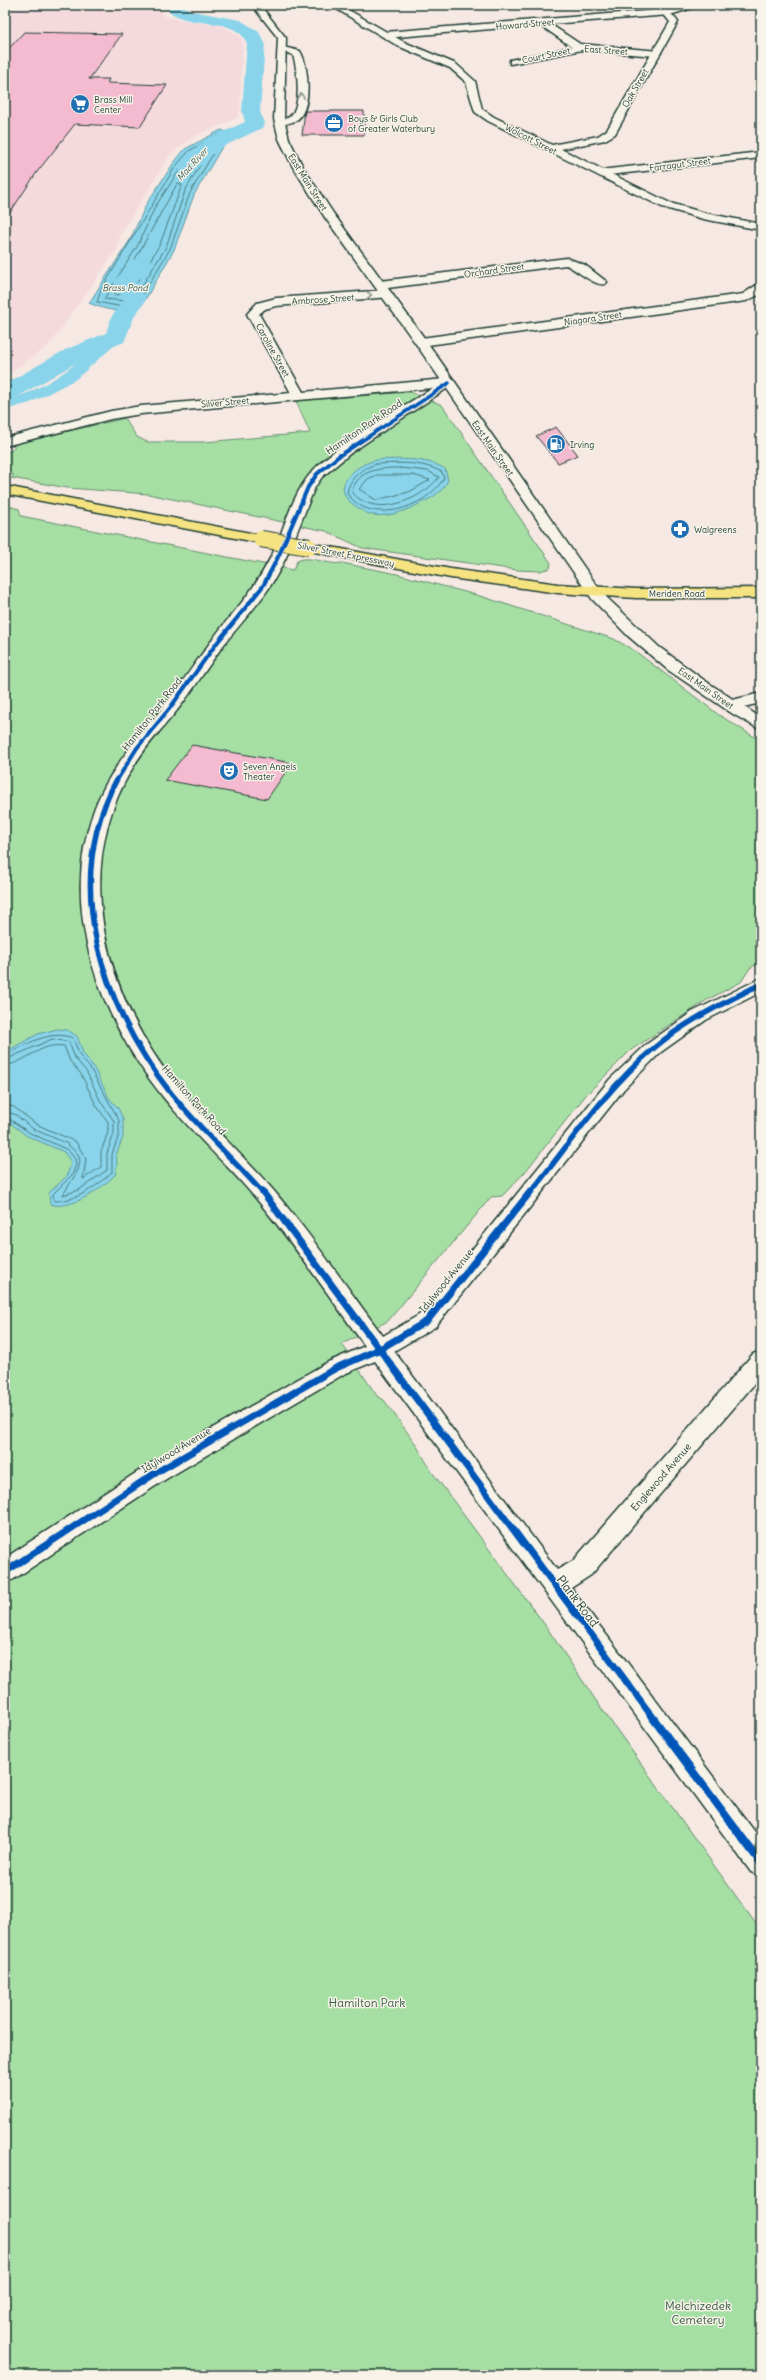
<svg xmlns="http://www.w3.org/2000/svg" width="766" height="2380" viewBox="0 0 766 2380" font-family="Delius,sans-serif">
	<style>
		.built { fill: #f5dadd }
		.green { fill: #a6dfa4; stroke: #628e6c }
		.water { fill: #89d4ea; stroke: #5f98a1 }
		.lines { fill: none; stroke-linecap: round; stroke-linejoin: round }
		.shore { stroke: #49797d; stroke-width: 1 }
		.canal { fill: #89d4ea; fill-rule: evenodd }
		.river { fill: #89d4ea; fill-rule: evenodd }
		.building { fill: #f4bbd0; stroke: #1f3d34 }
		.street-casing { stroke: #1f3d34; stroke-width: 3 }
		.secondary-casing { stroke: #1f3d34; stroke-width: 3 }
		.primary-casing { stroke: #1f3d34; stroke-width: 3 }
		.street { fill: #f7f3e8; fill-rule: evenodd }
		.secondary { fill: #f7f3e8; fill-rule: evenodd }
		.primary { fill: #f5e382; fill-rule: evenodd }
		.primary-bridge-casing { stroke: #1f3d34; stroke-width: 18; stroke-linecap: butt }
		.primary-bridge { stroke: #f5e382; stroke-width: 16 }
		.cycleway-far4-casing { stroke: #f7f3e8; stroke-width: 5 }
		.cycleway-far3-casing { stroke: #f7f3e8; stroke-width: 5.5 }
		.cycleway-far2-casing { stroke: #f7f3e8; stroke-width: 8 }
		.cycleway-far1-casing { stroke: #f7f3e8; stroke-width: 10 }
		.cycleway-casing { stroke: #f7f3e8; stroke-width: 11 }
		.cycleway-far4 { stroke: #0057b8; stroke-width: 3.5 }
		.cycleway-far3 { stroke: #0057b8; stroke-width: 4 }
		.cycleway-far2 { stroke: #0057b8; stroke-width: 5.5 }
		.cycleway-far1 { stroke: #0057b8; stroke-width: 7 }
		.cycleway { stroke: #0057b8; stroke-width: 8 }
		.oneway { stroke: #8b988e }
		.labels { text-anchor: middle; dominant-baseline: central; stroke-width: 3; stroke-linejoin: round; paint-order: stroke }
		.far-street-label { font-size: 9px; fill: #1f3d34; stroke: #f7f3e8 }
		.far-poi-label { font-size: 9px; fill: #1f3d34; stroke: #f7f3e8; text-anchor: start }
		.far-water-label { font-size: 9px; font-style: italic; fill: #345b58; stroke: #f7f3e8 }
		.street-label { font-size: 10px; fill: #1f3d34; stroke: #f7f3e8 }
		.near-street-label { font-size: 12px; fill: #1f3d34; stroke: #f7f3e8 }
		.near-park-label { font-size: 12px; fill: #3a5d4a; stroke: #f7f3e8 }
	</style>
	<rect width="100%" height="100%" fill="#f6e8e3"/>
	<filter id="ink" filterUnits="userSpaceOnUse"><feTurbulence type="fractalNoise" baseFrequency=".025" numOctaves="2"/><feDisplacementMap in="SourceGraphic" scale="8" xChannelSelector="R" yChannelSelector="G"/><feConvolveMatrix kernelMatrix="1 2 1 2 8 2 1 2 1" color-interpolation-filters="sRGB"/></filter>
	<g filter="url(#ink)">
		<path class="built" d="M5,5H158L163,14L167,17L222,26L239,35L243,41L240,111L237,118L193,137L170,155L120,235L117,249L54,339L47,347L5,376Z"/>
		<path class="green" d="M410,392L442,405L551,563L550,568L540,571L517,570L362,548L326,531L148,494L68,488L11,478L14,475L5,473V452L11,451L17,443L117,420L124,418L137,437L147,442H204L310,433L296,401Z
			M5,505L19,509L21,516L293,570L297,561C310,554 327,566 342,563L397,574L480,596L614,639L635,651L719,715L761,741V962L750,968L741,982L707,1000L631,1050L586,1095L525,1172L502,1196L491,1197L388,1321L342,1344L377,1396L384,1400L415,1443L432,1472L545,1625L599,1705L761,1931V2375H5Z"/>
		<path class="water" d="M221,130L236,135L226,140L194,195L174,250L142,305C129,317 103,309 89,303L130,240L147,203L173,164L185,149Z
			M376,460C397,459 427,457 445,469L448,480C443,492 432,498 421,503C408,510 388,518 373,515C366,514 360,509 354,505C328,487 355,465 376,460Z
			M57,1029L67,1030L77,1036L83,1053L93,1066L109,1098L118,1108L123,1119V1137L116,1155L117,1163L115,1175C101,1189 71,1211 50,1204L49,1193L67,1176L71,1162L64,1152L27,1136L5,1119V1052L38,1034Z"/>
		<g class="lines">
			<path class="shore" d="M220,134L223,137L190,193L170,249L138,302L123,307L97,302L101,290L175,167L189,151Z
				M206,147L209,150L185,191L166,247L134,299L126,301L104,299L138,245L155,207L180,169L191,156Z
				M178,183L182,185L160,244L130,294L114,295L118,284L138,254Z
				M376,464C399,463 421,461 442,472L444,478C427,508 369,527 347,493C350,477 361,469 376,464Z
				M400,468L428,471L439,477C421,501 374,519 352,492C357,469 381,468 400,468Z
				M378,475H413L430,480L409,492L376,500L359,489L368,479Z
				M5,1055C26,1045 49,1029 73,1038L80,1056L90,1068L119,1120V1135L112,1154V1172C96,1187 77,1201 54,1201L53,1194L72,1175L76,1165L75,1159L68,1150L30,1133L5,1116
				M5,1060L52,1039L69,1042L75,1058L86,1071L101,1102L114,1121V1134L107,1153V1170L79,1190L63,1195L78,1170L80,1161L78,1154L66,1143L33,1129L16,1115L5,1111
				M5,1066C27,1062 41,1042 64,1046L70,1061L81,1074L96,1105L108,1122V1132L101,1152V1167L83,1179L86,1159L76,1142L36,1124L14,1107L5,1105"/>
			<path class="canal" d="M112,336L119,340L117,343L76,379L30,403L5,410V401C48,388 74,366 107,337Z"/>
			<path class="river" d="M164,5H181L192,11L240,20L258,31L265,43L260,111L264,124L262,128L220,148L194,171L187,173L180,171L177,167L180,163L206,140L245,122L242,111L247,43C233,12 183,33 164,5Z
				M141,258L149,260L152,265L136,282L146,300L134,317L124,342L81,360L14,399L5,401V384L65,350L106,333L112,316L124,300L115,287L114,281L133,260Z"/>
		</g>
		<path class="building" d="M24,32L122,34L89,79H109L107,83L167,85L140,127L75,124L37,172L5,220V53Z
			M305,111H364V135H302Z
			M556,427L578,455L558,463L536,436Z
			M192,745L292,763L267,799L165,780Z"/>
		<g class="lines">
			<g class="street-casing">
				<path id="street" d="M688,5H702L670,15L550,24L580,44L659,51L661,53L656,56L582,50L510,64V60L572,47L540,25L385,38L381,35L385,32L670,9Z
					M279,46L300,51C309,65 313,112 295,121C291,123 285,124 280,125L275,122L277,120C280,119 286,119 289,117C303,107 297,68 293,55L279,50Z
					M761,152V158L600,176L595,173L600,170Z
					M567,258L585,265L607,282L605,284C595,287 576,269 566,265L380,289L374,285L380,281Z
					M761,282V294L746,301L421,346L415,342L421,338L743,294Z
					M387,290L393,294L391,297L276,306L265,309L259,314L303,392L445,379L454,380L455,383L352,452L322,477L315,487C301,520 289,558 269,588C255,609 237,627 222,647C206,669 192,692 175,713C160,731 144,748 132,769C70,872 106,999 178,1087C208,1124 243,1155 274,1191C313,1237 347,1288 383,1336L419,1315L610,1079L647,1044L692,1012L761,978V992L706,1020L661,1052L624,1089L435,1327L394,1351L557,1570L573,1561L753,1354L761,1351V1376L591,1575L571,1588L761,1840V1876L751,1872L375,1361L344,1374L166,1479L14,1579L5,1583V1558L148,1465L328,1362L365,1346C330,1298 297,1248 259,1202C229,1166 193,1134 163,1097C100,1018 58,910 94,810C111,764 145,731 174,693C194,666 212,638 234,612C250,593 262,575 273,553C285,527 292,495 311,473C336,443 398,410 433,388L141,414L111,419L5,446V438L111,411L141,406L291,393L247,314L257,303L276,298Z
					M761,693V703L730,710L724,708L722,705L724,702Z"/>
			</g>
			<g class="secondary-casing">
				<path id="secondary" d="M252,5H260L286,38L284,119L289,139L303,167L333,213L425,339L602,593L659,647L701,678L761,718V730L733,714L668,670L628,636L592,599L416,344L324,216L293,167L279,139L274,119L278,38Z
					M330,5H340L404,42L456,64L475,81L482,109L494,117L552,145L598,136L607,130L670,22L665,16L639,5C655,5 669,8 678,22L615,134L605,140L561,149L670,203L705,213L761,224V230L703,219L662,207L488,121L475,112L466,82L450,68L398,46Z"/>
			</g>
			<g class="primary-casing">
				<path id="primary" d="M5,486L261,535L268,539L261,543L5,494Z
					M309,543L451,569L558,584L636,589L761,588V598H636L558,593L451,578L304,550L302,547L304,544Z"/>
			</g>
			<use href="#street" class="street"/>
			<use href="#secondary" class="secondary"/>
			<use href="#primary" class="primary"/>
			<g class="primary-bridge-casing">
				<path id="primary-bridge" d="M261,539L309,547"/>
			</g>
			<use href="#primary-bridge" class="primary-bridge"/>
			<g class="cycleway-far4-casing">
				<path id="cycleway-far4" d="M339,456L449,383"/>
			</g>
			<g class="cycleway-far3-casing">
				<path id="cycleway-far3" d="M117,780L137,748L170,708L216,644L263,586L279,555L308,487L317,474L340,455"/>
			</g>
			<g class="cycleway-far2-casing">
				<path id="cycleway-far2" d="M117,779C61,882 101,1005 170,1092C198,1127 232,1158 262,1192
					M531,1192C570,1143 606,1089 654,1048C686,1021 724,1003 761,984"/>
			</g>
			<g class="cycleway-far1-casing">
				<path id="cycleway-far1" d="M262,1191L651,1715
					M5,1572L157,1472L336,1368L380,1349L427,1321L531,1191"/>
			</g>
			<g class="cycleway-casing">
				<path id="cycleway" d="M650,1714L761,1863"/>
			</g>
			<use href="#cycleway-far4" class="cycleway-far4"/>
			<use href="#cycleway-far3" class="cycleway-far3"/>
			<use href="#cycleway-far2" class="cycleway-far2"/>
			<use href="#cycleway-far1" class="cycleway-far1"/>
			<use href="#cycleway" class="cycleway"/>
		</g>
		<defs><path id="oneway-chevron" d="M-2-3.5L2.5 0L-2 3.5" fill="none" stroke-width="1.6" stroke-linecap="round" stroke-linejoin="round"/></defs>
		<g class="oneway">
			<use href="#oneway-chevron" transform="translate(301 96) rotate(-86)"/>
			<use href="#oneway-chevron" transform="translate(369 295) rotate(-4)"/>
		</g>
	</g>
	<defs>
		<g id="supermarket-disc" transform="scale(1)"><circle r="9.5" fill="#1f6fb2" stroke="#f7f3e8"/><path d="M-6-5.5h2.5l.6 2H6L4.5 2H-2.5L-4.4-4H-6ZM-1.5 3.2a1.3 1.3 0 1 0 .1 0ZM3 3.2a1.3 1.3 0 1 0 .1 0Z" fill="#fff"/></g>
		<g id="office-disc" transform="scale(1)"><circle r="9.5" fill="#1f6fb2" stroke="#f7f3e8"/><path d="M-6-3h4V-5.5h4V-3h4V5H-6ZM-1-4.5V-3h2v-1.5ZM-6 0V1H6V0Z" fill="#fff"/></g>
		<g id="fuel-disc" transform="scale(1)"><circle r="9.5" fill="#1f6fb2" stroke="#f7f3e8"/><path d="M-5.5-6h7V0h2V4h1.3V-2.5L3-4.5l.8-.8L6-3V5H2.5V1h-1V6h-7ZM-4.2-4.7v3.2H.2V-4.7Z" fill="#fff"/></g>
		<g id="pharmacy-disc" transform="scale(1)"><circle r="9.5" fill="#1f6fb2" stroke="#f7f3e8"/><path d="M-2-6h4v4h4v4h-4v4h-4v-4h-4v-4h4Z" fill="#fff"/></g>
		<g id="theatre-disc" transform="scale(1)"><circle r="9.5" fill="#1f6fb2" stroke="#f7f3e8"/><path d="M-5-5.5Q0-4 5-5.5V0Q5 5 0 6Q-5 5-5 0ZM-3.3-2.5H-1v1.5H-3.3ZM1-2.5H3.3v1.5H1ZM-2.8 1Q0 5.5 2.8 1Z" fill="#fff"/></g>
	</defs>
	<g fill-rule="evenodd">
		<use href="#supermarket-disc" x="80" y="104"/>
		<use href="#office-disc" x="334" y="123"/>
		<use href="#fuel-disc" x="556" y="444"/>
		<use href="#pharmacy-disc" x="680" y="529"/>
		<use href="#theatre-disc" x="229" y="771"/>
	</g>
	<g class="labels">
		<g class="far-street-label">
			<text transform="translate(525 24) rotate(-5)">Howard Street</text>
			<text transform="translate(606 50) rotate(4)">East Street</text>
			<text transform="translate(546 55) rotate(-12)">Court Street</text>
			<text transform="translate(635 88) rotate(-60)">Oak Street</text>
			<text transform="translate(531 139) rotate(27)">Wolcott Street</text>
			<text transform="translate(680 164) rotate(-7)">Farragut Street</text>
			<text transform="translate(308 182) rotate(58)">East Main Street</text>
			<text transform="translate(494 270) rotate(-8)">Orchard Street</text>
			<text transform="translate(323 299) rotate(-4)">Ambrose Street</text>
			<text transform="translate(593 318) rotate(-8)">Niagara Street</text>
			<text transform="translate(273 350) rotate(61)">Caroline Street</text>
			<text transform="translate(225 402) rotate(-5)">Silver Street</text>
			<text transform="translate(493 448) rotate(55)">East Main Street</text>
			<text transform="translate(346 554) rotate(11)">Silver Street Expressway</text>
			<text x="677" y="593">Meriden Road</text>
			<text transform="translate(706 688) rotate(35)">East Main Street</text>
		</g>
		<g class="far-poi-label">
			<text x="94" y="99">Brass Mill<tspan x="94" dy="10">Center</tspan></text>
			<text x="348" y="118">Boys &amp; Girls Club<tspan x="348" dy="10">of Greater Waterbury</tspan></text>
			<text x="570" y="444">Irving</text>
			<text x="694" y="529">Walgreens</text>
			<text x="243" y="766">Seven Angels<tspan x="243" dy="10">Theater</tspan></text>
		</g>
		<g class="far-water-label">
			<text transform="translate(192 164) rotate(-47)">Mad River</text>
			<text x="125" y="287">Brass Pond</text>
		</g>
		<g class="street-label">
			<text transform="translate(364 427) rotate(-34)">Hamilton Park Road</text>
			<text transform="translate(152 714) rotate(-52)">Hamilton Park Road</text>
			<text transform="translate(194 1100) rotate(48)">Hamilton Park Road</text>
			<text transform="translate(446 1281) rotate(-51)">Idylwood Avenue</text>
			<text transform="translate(176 1450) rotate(-31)">Idylwood Avenue</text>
			<text transform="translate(661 1477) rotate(-49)">Englewood Avenue</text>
		</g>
		<g class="near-street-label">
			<text transform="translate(578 1601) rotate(53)">Plank Road</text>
		</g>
		<g class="near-park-label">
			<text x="367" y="2002">Hamilton Park</text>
			<text x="698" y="2305">Melchizedek<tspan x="698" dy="14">Cemetery</tspan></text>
		</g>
	</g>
	<rect width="766" height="2380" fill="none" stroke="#f7f3e8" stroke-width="20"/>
	<rect x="10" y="10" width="746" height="2360" fill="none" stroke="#1f3d34" stroke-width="1.5" filter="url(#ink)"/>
</svg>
